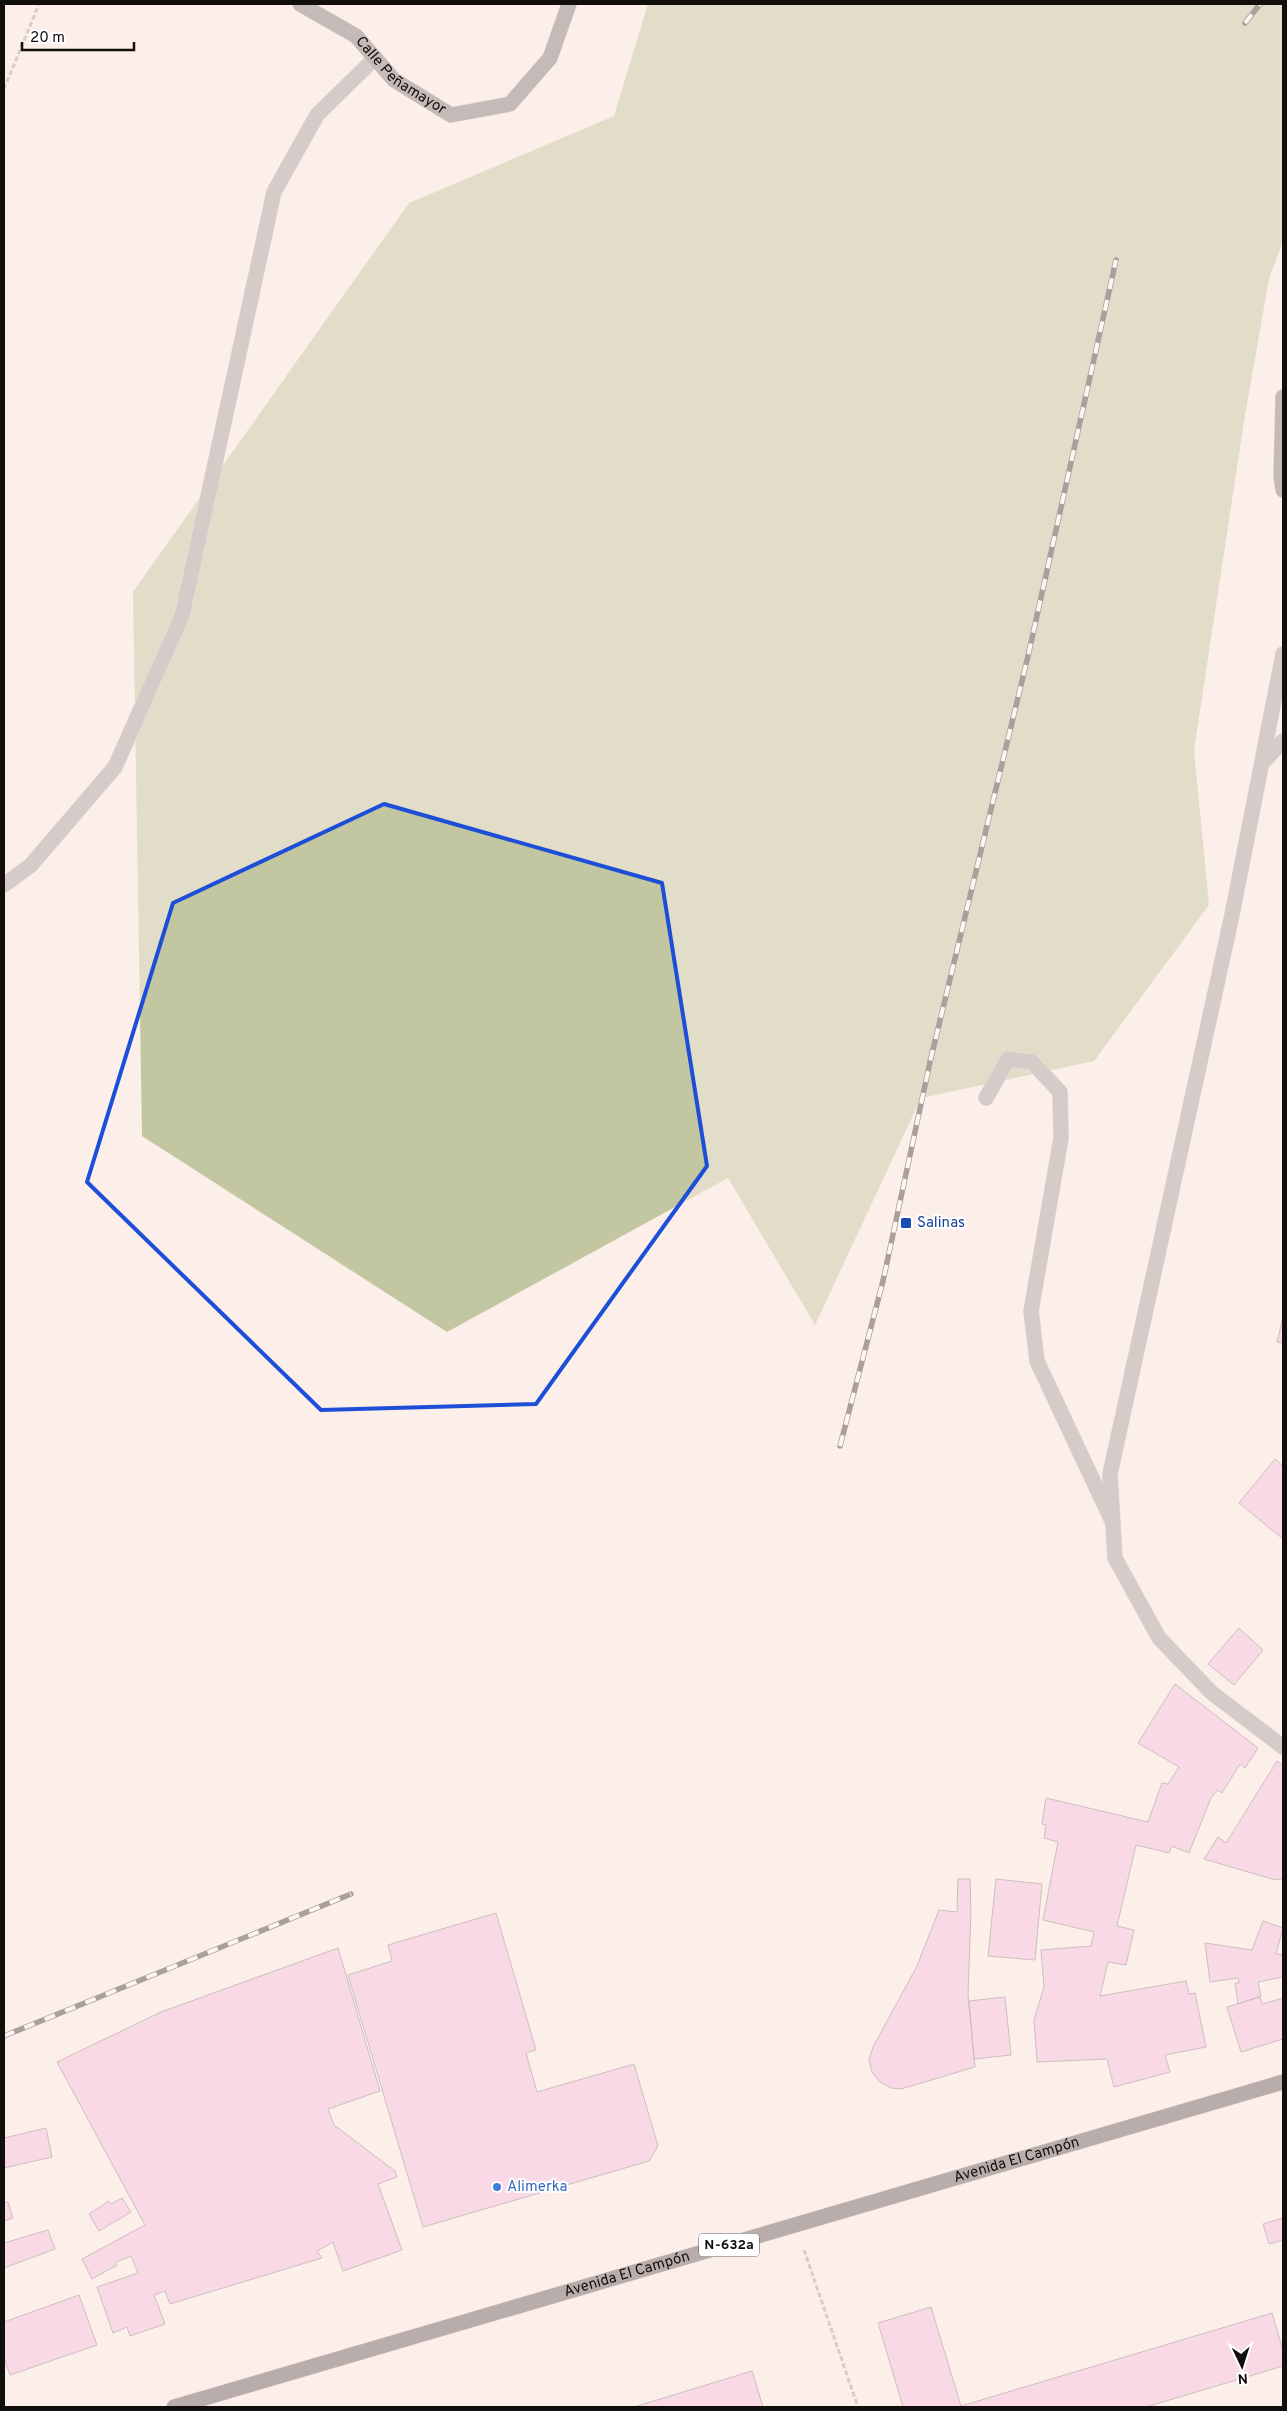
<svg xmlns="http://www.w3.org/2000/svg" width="1287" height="2411" viewBox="0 0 1287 2411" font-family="Overpass,sans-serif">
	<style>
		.green { fill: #c2c7a1 }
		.building { fill: #f4bfe0; stroke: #90868c }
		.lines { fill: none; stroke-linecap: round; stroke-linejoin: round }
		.lane-casing { stroke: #d7cbc6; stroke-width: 16 }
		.street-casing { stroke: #d7cbc6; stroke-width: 16 }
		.secondary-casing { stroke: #d7cbc6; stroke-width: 16 }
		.primary-casing { stroke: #d7cbc6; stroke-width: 16 }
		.path { stroke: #afa5a1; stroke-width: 3; stroke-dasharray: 5 2.5; stroke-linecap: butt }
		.lane { stroke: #a7a1a1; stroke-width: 15 }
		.street { stroke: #a7a1a1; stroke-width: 15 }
		.secondary { stroke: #827a7a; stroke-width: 15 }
		.primary { stroke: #695e5f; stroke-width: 15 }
		.rail-casing { stroke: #453f3d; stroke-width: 5.5 }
		.rail { stroke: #fff; stroke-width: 4; stroke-dasharray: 11; stroke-linecap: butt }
		.marked { fill: none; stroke: #1d4ed8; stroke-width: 4; stroke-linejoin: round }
		.transit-dot { fill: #1a4fb4; stroke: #fff; stroke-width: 2 }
		.shop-dot { fill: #3f7fe0; stroke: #fff; stroke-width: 2 }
		.labels { text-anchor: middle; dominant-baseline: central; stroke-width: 4; stroke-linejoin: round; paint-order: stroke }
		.shield { fill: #fff; stroke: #595655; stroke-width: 1 }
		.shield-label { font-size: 14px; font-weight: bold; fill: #120e0c }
		.street-label { font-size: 15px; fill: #120e0c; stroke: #fff }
		.transit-label { font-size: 15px; fill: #164399; stroke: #fff; text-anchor: start }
		.shop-label { font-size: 15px; fill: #366cbe; stroke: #fff; text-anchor: start }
	</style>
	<rect width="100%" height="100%" fill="#fcefea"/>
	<path class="green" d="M648,4H1283V241L1269,279L1245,415L1194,750L1209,905L1094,1061L921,1098L815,1325L728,1178L447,1332L142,1136L133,592L409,203L614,116Z"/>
	<path class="building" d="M1283,1317V1343L1277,1342Z
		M1275,1459L1283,1466V1539L1239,1503Z
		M1239,1628L1263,1650L1234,1685L1208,1664Z
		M1175,1684L1258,1748L1245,1768L1240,1764L1222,1793L1217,1790L1211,1798L1189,1853L1172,1846L1169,1853L1136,1845L1117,1926L1134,1930L1126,1965L1108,1962L1100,1996L1186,1981L1189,1994L1195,1993L1206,2047L1165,2055L1170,2072L1114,2087L1107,2059L1037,2062L1034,2020L1044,1987L1041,1950L1091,1946L1094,1932L1043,1920L1058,1842L1044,1838L1046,1825L1042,1824L1046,1798L1148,1822L1162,1783L1168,1784L1179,1767L1138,1743Z
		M1277,1761L1283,1765V1880L1272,1879L1204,1859L1218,1837L1226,1843Z
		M958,1879H970L971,1913L968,1995L975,2067L901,2089L891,2088L880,2082L872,2072L869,2060L873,2047L917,1966L939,1910L957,1912Z
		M996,1879L1042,1884L1035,1960L988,1956Z
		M496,1913L536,2050L526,2053L537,2092L634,2064L658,2146L649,2161L423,2227L348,1975L392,1961L388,1945Z
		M1263,1921L1283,1928L1276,1954L1283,1955V1977L1258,1982L1261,1996L1238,2004L1235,1983H1239L1238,1978L1210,1982L1205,1943L1252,1950Z
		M338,1948L380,2091L328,2109L334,2125L395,2171L397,2177L378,2184L402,2250L343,2271L333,2242L317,2251L322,2258L170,2304L165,2291L154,2295L165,2324L130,2336L127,2327L113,2333L97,2287L138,2273L131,2256L116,2262L117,2265L92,2279L82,2259L145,2225L57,2062L161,2012Z
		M1005,1997L1011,2055L974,2059L969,2001Z
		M1260,1997L1262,2004L1283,1998V2039L1241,2052L1227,2007Z
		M46,2128L52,2157L4,2168V2138Z
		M122,2198L131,2212L99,2231L89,2214L109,2201L111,2204Z
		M8,2202L13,2218L4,2221V2203Z
		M1283,2218V2240L1269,2244L1263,2224Z
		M48,2230L55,2249L4,2268V2243Z
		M79,2295L97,2345L10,2375L4,2358V2322Z
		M931,2307L961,2406L1272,2313L1283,2350V2366L1146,2407H903L878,2323Z
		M752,2371L763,2407H634Z"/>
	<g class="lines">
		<g class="lane-casing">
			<path id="lane" d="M986,1098L1008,1059L1032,1062L1060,1092L1061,1138L1031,1311L1037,1361L1112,1521"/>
		</g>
		<g class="street-casing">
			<path id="street" d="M1283,654L1232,915L1110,1474L1115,1558L1159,1638L1212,1693L1283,1747
				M1262,763L1283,741
				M4,885L31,865L115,767L182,616L274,192L317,115L375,58"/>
		</g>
		<g class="secondary-casing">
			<g id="secondary">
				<path id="s1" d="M300,4L356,36L394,80L451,115L510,104L550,58L569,4"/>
				<path d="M1283,397L1281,476L1283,490"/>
			</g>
		</g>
		<g class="primary-casing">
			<g id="primary">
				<path id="s2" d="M174,2407L1283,2082"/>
			</g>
		</g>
		<path class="path" d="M4,89L39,4
			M804,2250L858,2407"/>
		<use href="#lane" class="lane"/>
		<use href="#street" class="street"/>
		<use href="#secondary" class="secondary"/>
		<use href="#primary" class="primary"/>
		<g class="rail-casing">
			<path id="rail" d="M1245,23L1260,4
				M840,1446L883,1281L930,1062L1028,656L1116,260
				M4,2036L351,1894"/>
		</g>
		<use href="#rail" class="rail"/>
	</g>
	<path d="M0 0H1287V2411H0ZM384,804L662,883L707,1166L536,1404L321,1410L87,1182L173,903Z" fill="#fcefea" fill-opacity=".55" fill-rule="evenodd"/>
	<path class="marked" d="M384,804L662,883L707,1166L536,1404L321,1410L87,1182L173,903Z"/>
	<rect class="transit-dot" x="900" y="1217" width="12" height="12" rx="2.5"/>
	<circle class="shop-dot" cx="497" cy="2187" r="5"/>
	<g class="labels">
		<rect class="shield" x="699" y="2233.5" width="60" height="23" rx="4"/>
		<g class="shield-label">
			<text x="729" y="2245">N-632a</text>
		</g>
		<g class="street-label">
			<text stroke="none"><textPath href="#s1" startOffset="125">Calle Peñamayor</textPath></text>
			<text stroke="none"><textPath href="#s2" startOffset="878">Avenida El Campón</textPath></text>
			<text stroke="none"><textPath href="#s2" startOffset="472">Avenida El Campón</textPath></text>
		</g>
		<g class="transit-label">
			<text x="917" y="1223">Salinas</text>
		</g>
		<g class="shop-label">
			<text x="507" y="2187">Alimerka</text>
		</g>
	</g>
	<rect width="1287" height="2411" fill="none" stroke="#120e0c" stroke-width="10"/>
	<g transform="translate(1242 2366) rotate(176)" stroke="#ffffff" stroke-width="4" paint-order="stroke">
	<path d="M0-4L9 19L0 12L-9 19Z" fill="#120e0c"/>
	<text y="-8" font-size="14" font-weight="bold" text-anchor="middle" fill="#120e0c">N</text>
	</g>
	<path d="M22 42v8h112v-8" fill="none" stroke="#120e0c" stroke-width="2.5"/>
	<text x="30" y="42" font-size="15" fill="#120e0c" stroke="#ffffff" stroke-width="4" paint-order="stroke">20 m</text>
</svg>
